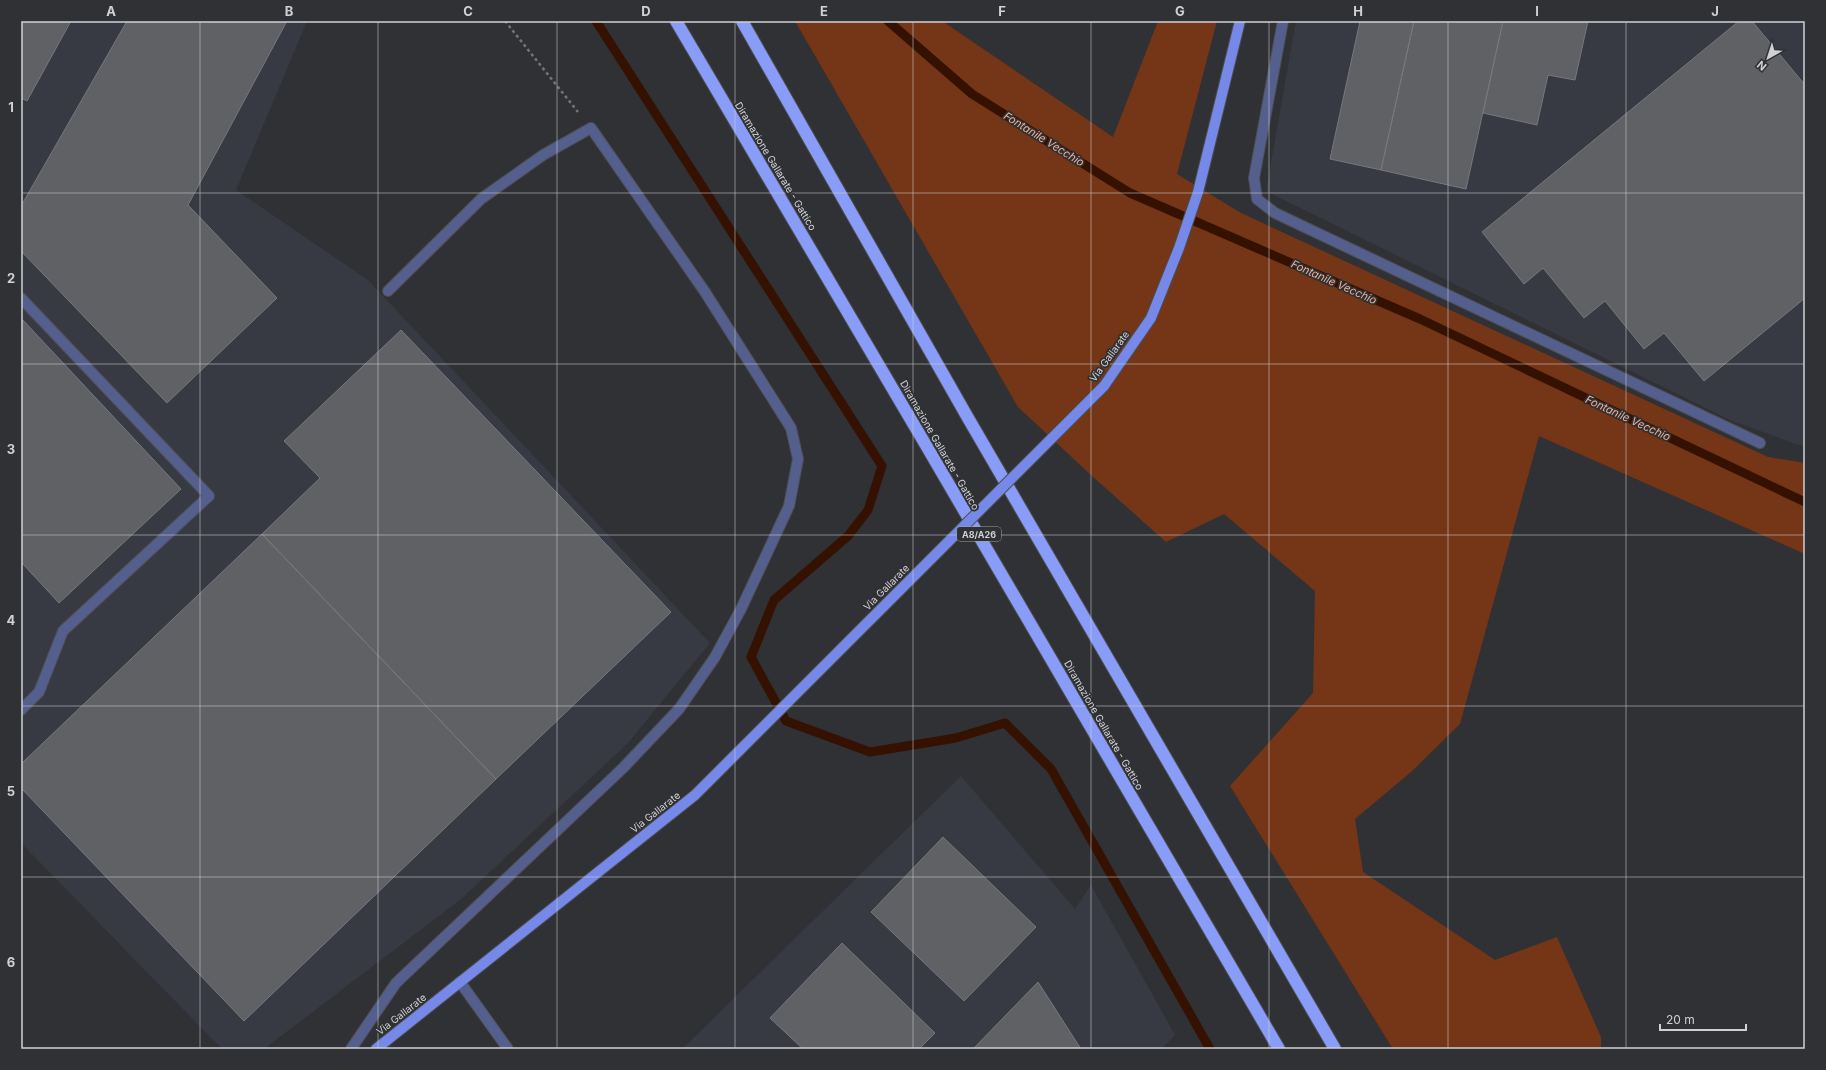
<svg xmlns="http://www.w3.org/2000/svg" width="1826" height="1070" viewBox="0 0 1826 1070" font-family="Inter,sans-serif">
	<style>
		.built { fill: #383a43 }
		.green { fill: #753517 }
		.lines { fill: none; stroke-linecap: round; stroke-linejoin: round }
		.stream { stroke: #351102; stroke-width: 9 }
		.building { fill: #606164; stroke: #77787c }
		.minor-casing { stroke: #4d4e51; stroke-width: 12 }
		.major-casing { stroke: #4d4e51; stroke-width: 12 }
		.highway-casing { stroke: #4d4e51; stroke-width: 14 }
		.path { stroke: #737476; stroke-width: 2.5; stroke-dasharray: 3 3; stroke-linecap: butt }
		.minor { stroke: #545f8d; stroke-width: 10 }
		.major { stroke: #7689e8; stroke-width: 10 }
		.highway { stroke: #899df8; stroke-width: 12 }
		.major-bridge-casing { stroke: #4d4e51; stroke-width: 12; stroke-linecap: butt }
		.major-bridge { stroke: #7689e8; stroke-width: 10 }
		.grid { fill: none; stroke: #d0d1d3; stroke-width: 1; stroke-opacity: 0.55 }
		.labels { text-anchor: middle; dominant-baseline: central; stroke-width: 3.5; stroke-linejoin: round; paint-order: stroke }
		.shield { fill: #303134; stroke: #a0a1a3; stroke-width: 1 }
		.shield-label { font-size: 9px; font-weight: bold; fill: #d0d1d3 }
		.street-label { font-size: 10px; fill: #d0d1d3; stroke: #303134 }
		.water-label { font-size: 11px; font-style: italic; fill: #f2b398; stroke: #303134 }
		.neatline { fill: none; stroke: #d0d1d3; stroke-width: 1.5 }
		.grid-label { font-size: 13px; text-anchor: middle; font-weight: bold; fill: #d0d1d3 }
	</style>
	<rect width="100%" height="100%" fill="#303134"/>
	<path class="built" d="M21,21H307L236,190L368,280L710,643L628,743L460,900L264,1049H222L21,843Z
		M1296,21H1805V447L1732,421L1266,191Z
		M961,776L1075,909L1091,885L1175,1035L1162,1049H682Z"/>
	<path class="green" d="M795,21H942L1113,137L1158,21H1217L1177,174L1241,213L1768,457L1805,463V554L1539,436L1460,724L1411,772L1355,819L1363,872L1495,960L1557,937L1601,1037V1049H1393L1230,786L1313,693L1315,591L1224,514L1166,542L1092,476L1018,407Z"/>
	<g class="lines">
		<path class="stream" d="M596,21L882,466L868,510L848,536L774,600L751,657L786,721L870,752L956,738L1005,723L1051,769L1210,1049
			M888,21L972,94L1130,193L1420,319L1805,502"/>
	</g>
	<path class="building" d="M21,21H71L27,101L21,98Z
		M127,21H287L188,205L277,298L167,403L21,251V206Z
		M1360,21H1414L1381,170L1330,159Z
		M1414,21H1503L1466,189L1381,170Z
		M1503,21H1588L1575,80L1548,75L1537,125L1483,113Z
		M1739,21H1752L1805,85V298L1704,381L1664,333L1644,349L1605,301L1584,318L1543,268L1524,284L1482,232Z
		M21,318L181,489L59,603L21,562Z
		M401,330L671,612L496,779L262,534L320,478L284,441Z
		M262,534L496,779L244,1021L21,788V764Z
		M943,837L1036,927L964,1001L871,912Z
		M842,943L935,1033L919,1049H803L770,1018Z
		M1038,982L1081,1049H973Z"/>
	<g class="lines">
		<g class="minor-casing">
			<path id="minor" d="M1283,21L1254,178L1257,199L1275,213L1760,443
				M21,298L209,496L63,631L39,692L21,710
				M460,982L508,1049
				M351,1049L396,983L623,768L679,709L715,657L741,609L789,506L798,459L791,428L705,292L591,128L543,155L481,199L388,291"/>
		</g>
		<g class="major-casing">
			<path id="major" d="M1104,386L1151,318L1179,248L1198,192L1240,21
				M376,1049L695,795"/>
		</g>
		<g class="highway-casing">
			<path id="highway" d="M676,21L927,447L1279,1049
				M742,21L968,418L1335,1049"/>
		</g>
		<path class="path" d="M505,21L578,112"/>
		<use href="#minor" class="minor"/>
		<use href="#major" class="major"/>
		<use href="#highway" class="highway"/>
		<g class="major-bridge-casing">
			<path id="major-bridge" d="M695,795L1104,386"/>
		</g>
		<use href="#major-bridge" class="major-bridge"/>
	</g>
	<path class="grid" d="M200,21V1049M378,21V1049M557,21V1049M735,21V1049M913,21V1049M1091,21V1049M1269,21V1049M1448,21V1049M1626,21V1049M21,193H1805M21,364H1805M21,535H1805M21,706H1805M21,877H1805"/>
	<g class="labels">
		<rect class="shield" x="957" y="527" width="44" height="14" rx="3"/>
		<g class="shield-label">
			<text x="979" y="534">A8/A26</text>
		</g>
		<g class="street-label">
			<text transform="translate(776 166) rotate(59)">Diramazione Gallarate - Gattico</text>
			<text transform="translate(1109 356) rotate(-54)">Via Gallarate</text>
			<text transform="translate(940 445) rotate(60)">Diramazione Gallarate - Gattico</text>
			<text transform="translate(886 587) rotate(-45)">Via Gallarate</text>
			<text transform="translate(1104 725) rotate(60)">Diramazione Gallarate - Gattico</text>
			<text transform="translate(655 812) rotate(-38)">Via Gallarate</text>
			<text transform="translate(401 1014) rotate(-38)">Via Gallarate</text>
		</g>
		<g class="water-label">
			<text transform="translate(1044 139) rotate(32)">Fontanile Vecchio</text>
			<text transform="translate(1334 282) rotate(24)">Fontanile Vecchio</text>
			<text transform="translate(1628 418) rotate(25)">Fontanile Vecchio</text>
		</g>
	</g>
	<rect width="1826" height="1070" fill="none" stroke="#303134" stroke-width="44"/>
	<g transform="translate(1768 58) rotate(219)" stroke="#303134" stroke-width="3" paint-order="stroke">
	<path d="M0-3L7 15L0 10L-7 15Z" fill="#d0d1d3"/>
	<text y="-6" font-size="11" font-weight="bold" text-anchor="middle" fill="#d0d1d3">N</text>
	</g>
	<path d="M1660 1024v6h86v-6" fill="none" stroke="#d0d1d3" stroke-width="2"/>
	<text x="1666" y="1024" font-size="12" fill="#d0d1d3" stroke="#303134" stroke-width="3" paint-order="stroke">20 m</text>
	<rect x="22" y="22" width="1782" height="1026" class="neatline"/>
	<g class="grid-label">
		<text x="111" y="16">A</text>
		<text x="289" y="16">B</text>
		<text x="468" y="16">C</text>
		<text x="646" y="16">D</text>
		<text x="824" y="16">E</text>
		<text x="1002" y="16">F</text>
		<text x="1180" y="16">G</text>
		<text x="1358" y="16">H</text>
		<text x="1537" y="16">I</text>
		<text x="1715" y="16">J</text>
		<text x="11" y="112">1</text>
		<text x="11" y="283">2</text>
		<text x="11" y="454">3</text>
		<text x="11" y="625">4</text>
		<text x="11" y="796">5</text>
		<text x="11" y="967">6</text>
	</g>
</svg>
